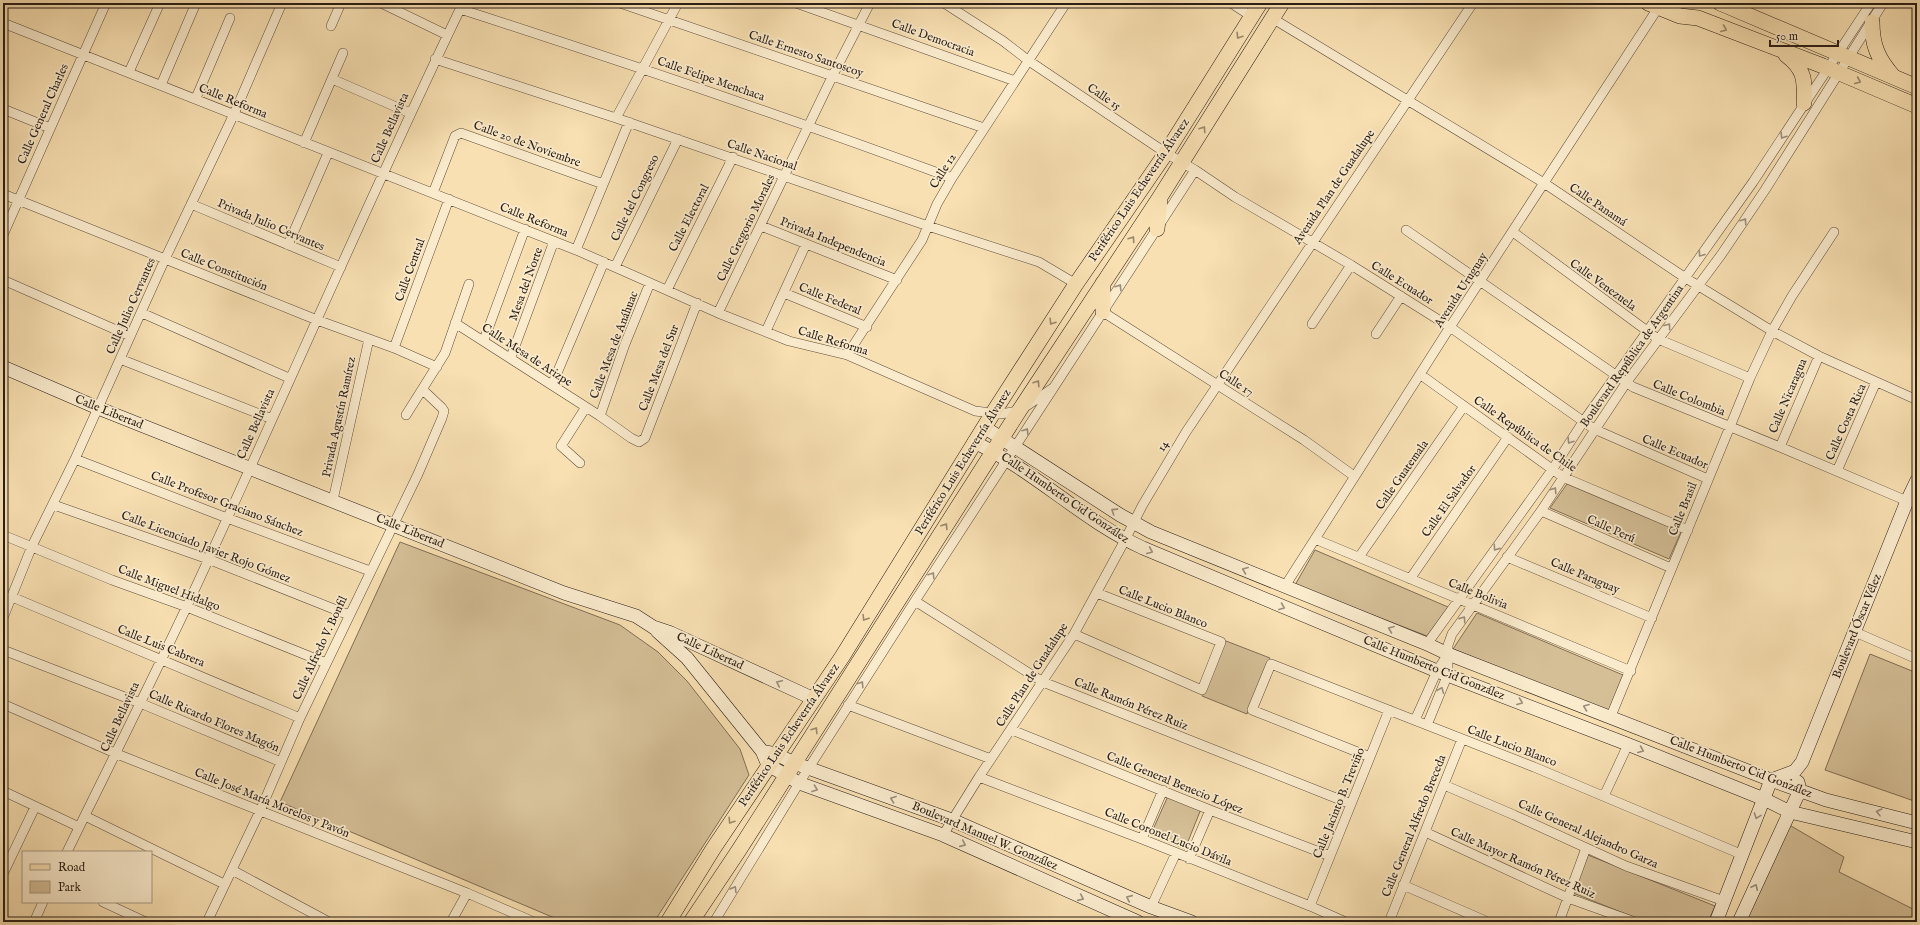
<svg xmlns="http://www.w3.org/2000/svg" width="1920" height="925" viewBox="0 0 1920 925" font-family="'IM FELL English',serif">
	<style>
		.green { fill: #d5bf97; stroke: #806e56 }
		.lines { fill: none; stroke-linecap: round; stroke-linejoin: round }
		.street-casing { stroke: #5e4e3c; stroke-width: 10 }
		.secondary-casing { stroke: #2a1d15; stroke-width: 14 }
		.primary-casing { stroke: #2a1d15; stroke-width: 16 }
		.street { stroke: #faebcd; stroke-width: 9 }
		.secondary { stroke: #faebcd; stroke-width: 13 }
		.primary { stroke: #f8e0b2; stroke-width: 15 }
		.oneway { stroke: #9b886b }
		.oneway2 { stroke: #9c8e7a }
		.labels { text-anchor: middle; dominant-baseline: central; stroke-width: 3.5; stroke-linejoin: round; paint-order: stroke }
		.street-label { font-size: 12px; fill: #2a1d15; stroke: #faebcd }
	</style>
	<rect width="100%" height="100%" fill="#f8e0b2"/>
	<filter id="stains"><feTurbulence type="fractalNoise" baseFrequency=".005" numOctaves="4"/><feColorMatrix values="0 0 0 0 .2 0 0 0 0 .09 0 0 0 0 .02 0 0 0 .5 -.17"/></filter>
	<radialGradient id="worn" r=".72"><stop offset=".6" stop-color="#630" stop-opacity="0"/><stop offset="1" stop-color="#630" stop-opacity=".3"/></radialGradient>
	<path class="green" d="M1567,484L1681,532L1669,559L1550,508Z
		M400,542L620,625L658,652L687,681L740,749L749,775L654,922H564L280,802Z
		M1315,550L1448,607L1427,636L1295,585Z
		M1477,613L1623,675L1608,712L1453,649Z
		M1226,641L1270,658L1247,714L1202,696Z
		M1870,654L1917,673V802L1825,770Z
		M1168,796L1201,809L1185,849L1151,834Z
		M1786,823L1844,857L1839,872L1917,911V922H1745Z
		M1588,855L1715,906L1708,922H1646L1573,893Z"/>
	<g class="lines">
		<g class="street-casing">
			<path id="street" d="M381,3L447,35
				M620,3L984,128
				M796,3L1015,81
				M944,3L1003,41L1029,61L1166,153L1195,170L1235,197L1351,265L1450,327L1594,429L1708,479
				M1231,3L1251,16
				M460,9C625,62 789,118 952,178
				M1272,18L1544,183L1684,277L1772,331L1819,356L1917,400
				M3,23L576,250L718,313L789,341L847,355L975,411L1000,414L1019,411L1053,388
				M331,26L341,3
				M435,59L616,118L928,226L1039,262L1076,284
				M129,72L160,3
				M332,79L410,113
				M161,85L196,3
				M196,98L230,18
				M3,109L50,128
				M616,118L678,3
				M304,143L343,53
				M433,193L455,136L461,133L603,184
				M3,194L317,320L394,348L437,367
				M191,204L341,267
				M761,226L897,280
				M1406,230L1633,387L1780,447L1907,501
				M1513,232L1658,339L1750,378
				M3,235L106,3
				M288,245L328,153
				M576,250L629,122
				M615,267L678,139
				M3,280L130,336
				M667,290L733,157
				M784,293L867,327
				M1103,312L1304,440L1354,476
				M142,313L289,378
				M718,313L833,75L870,3
				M455,323L600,416L631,438L639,442L645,438L697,303
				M1312,324L1351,265
				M766,331L806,244
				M1376,334L1401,296
				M484,340L525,229
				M394,348L449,199
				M847,355L922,240L937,204L952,178L1066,3
				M511,357L554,241
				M120,359L272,419
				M1421,375L1563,477L1688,530
				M552,385L604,262
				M406,415L445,353L469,284
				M600,416L625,344L650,283
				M1780,447L1819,356
				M75,459L227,518L370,571
				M580,463L561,446L586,407
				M1837,471L1876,382
				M333,500L369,339
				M54,505L208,559L349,615
				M1541,511L1671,568
				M3,535L112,580L187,607L326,663
				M1315,539L1631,671
				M1359,557L1464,406
				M1507,557L1652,618
				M1410,579L1508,437
				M1285,586L1450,327L1658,8
				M12,597L300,718
				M915,601L1043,682L1351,804
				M3,618L32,546L75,459L165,259L234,114L282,3
				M1855,632L1917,659
				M1074,634L1202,690L1221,642L1097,593
				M1427,644L1552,470L1583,422L1753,182L1871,3
				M3,650L140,703L281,762
				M3,704L117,754L467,893L534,922
				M848,705L991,759
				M1611,716L1750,378L1772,331L1792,296L1834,232
				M1415,720L1437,671L1448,654
				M1427,725L1448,674V645L1452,634L1541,511L1626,383L1721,255L1765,190L1883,3
				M1012,730L1210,810L1330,856
				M1370,757L1252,710L1271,664L1534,767L1743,855
				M979,777L1142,839L1310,906L1346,922
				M1444,785L1514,815L1626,866L1724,901
				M3,791L79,827
				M1604,796L1625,751
				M85,816L224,884
				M1425,832L1568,898L1635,922
				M943,835L979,777L1074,634L1125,540L1142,506L1186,432L1473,3
				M1142,839L1163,790
				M67,852C107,770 148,689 187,606C280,406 367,202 463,3
				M1189,859L1210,810
				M232,870L329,922
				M3,874L35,807
				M1403,885L1488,922
				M103,902L146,922
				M1310,906L1389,710
				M1151,907L1176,853
				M34,922L43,902
				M207,922L260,811L300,718L418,474L442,418L444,411L442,408L423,390
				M451,922L467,893
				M714,922L796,788L915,601L1195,170
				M1389,922L1462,739
				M1559,922L1586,848"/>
		</g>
		<g class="secondary-casing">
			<path id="secondary" d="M3,367L98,408L564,593L636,616L653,627L671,633L814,699
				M984,427L1120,515L1151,532L1427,644L1448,654L1771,780L1826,800L1917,823
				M974,442C1035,471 1082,520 1143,548L1437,671L1627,744L1764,799L1790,812L1917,842
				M657,631L687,658L762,751L768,765L799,783L943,835L1138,922
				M767,752L776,754L794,763L952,820L1151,907L1192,922
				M1716,922L1771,780L1795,771L1802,762L1907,501L1917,480
				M1739,922L1800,790L1798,782"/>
		</g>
		<g class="primary-casing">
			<path id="primary" d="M1648,3L1680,16L1698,18L1823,66L1917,106
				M1720,3L1917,87
				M1872,22C1872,45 1878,59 1893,76
				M1786,55C1805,69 1805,81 1804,103
				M1157,229L1160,200
				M1103,283V312
				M668,922L713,849L842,657L993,413L1076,284L1166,153L1260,3
				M691,922L739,850L1019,411L1160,197L1282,3"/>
		</g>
		<use href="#street" class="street"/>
		<use href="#secondary" class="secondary"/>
		<use href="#primary" class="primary"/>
	</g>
	<defs><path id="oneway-chevron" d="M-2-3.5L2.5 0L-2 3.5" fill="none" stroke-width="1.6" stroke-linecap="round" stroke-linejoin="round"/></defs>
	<g class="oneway">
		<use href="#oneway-chevron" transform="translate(1724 29) rotate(22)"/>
		<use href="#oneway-chevron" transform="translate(1239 36) rotate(123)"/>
		<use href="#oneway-chevron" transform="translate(1858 81) rotate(23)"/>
		<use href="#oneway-chevron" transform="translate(1203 129) rotate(-57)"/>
		<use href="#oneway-chevron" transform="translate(1132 239) rotate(-56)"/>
		<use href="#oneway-chevron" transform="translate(1052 322) rotate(123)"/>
		<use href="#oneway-chevron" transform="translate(1037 383) rotate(-57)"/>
		<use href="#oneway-chevron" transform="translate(945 526) rotate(-58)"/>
		<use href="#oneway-chevron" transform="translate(865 618) rotate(122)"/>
		<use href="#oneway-chevron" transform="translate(815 730) rotate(-57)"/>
		<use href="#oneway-chevron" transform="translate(731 821) rotate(123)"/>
	</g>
	<g class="oneway2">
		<use href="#oneway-chevron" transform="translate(1783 136) rotate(123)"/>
		<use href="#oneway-chevron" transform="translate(1744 221) rotate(-56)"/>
		<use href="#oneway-chevron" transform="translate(1701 254) rotate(126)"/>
		<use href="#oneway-chevron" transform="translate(1119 287) rotate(-57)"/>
		<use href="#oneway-chevron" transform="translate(1668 326) rotate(-54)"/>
		<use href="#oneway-chevron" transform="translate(1026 431) rotate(-57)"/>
		<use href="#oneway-chevron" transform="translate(1570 441) rotate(123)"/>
		<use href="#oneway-chevron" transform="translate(1554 490) rotate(-57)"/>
		<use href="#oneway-chevron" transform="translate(1114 511) rotate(-147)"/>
		<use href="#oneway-chevron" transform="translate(1496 548) rotate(125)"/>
		<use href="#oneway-chevron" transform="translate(1150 551) rotate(23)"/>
		<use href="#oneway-chevron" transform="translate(1245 570) rotate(-158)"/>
		<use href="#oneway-chevron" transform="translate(932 575) rotate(-57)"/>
		<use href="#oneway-chevron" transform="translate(1282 607) rotate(22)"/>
		<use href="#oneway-chevron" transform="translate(1463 619) rotate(-55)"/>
		<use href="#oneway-chevron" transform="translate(1391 629) rotate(-158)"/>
		<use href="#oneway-chevron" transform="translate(779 683) rotate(-155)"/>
		<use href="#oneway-chevron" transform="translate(861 684) rotate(-57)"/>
		<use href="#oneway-chevron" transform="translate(1441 690) rotate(-68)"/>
		<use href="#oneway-chevron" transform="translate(1520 702) rotate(21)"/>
		<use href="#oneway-chevron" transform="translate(1586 707) rotate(-159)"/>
		<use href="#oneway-chevron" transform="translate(1641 750) rotate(22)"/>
		<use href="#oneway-chevron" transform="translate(815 789) rotate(20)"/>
		<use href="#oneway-chevron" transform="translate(893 799) rotate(-160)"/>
		<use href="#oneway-chevron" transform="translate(1879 812) rotate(-166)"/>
		<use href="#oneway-chevron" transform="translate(1757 816) rotate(110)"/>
		<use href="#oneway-chevron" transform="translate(963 844) rotate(24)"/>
		<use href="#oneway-chevron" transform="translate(1755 887) rotate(-65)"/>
		<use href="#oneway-chevron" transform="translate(734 889) rotate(-59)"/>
		<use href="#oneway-chevron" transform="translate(1081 898) rotate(24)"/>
		<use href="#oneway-chevron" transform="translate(1129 898) rotate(-156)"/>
	</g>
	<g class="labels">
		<g class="street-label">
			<text transform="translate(933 38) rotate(20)">Calle Democracia</text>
			<text transform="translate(806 54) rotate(19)">Calle Ernesto Santoscoy</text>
			<text transform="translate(711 79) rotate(19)">Calle Felipe Menchaca</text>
			<text transform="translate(1104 97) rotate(34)">Calle 15</text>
			<text transform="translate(233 101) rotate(22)">Calle Reforma</text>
			<text transform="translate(43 114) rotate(-66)">Calle General Charles</text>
			<text transform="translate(390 128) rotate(-66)">Calle Bellavista</text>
			<text transform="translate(527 144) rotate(20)">Calle 20 de Noviembre</text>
			<text transform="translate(762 155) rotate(19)">Calle Nacional</text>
			<text transform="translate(943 171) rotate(-58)">Calle 12</text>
			<text transform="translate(1334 187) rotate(-56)">Avenida Plan de Guadalupe</text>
			<text transform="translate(1139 190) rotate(-56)">Periférico Luis Echeverría Álvarez</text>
			<text transform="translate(635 198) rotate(-64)">Calle del Congreso</text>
			<text transform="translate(1598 205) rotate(34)">Calle Panamá</text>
			<text transform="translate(689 218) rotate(-63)">Calle Electoral</text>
			<text transform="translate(534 220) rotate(22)">Calle Reforma</text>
			<text transform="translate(271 225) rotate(23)">Privada Julio Cervantes</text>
			<text transform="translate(746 228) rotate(-64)">Calle Gregorio Morales</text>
			<text transform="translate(833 242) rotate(22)">Privada Independencia</text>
			<text transform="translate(224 270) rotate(22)">Calle Constitución</text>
			<text transform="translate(410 270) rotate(-70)">Calle Central</text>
			<text transform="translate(1402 283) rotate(32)">Calle Ecuador</text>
			<text transform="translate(526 284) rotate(-70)">Mesa del Norte</text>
			<text transform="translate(1603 285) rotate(36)">Calle Venezuela</text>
			<text transform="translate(1461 290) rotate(-57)">Avenida Uruguay</text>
			<text transform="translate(830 299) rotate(22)">Calle Federal</text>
			<text transform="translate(131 306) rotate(-66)">Calle Julio Cervantes</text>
			<text transform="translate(833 341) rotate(17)">Calle Reforma</text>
			<text transform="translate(614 345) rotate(-69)">Calle Mesa de Anáhuac</text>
			<text transform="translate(527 355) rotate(33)">Calle Mesa de Arizpe</text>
			<text transform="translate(1632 356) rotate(-55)">Boulevard República de Argentina</text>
			<text transform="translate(659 368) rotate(-69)">Calle Mesa del Sur</text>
			<text transform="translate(1236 383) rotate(33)">Calle 17</text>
			<text transform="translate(1788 396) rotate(-67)">Calle Nicaragua</text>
			<text transform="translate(1689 398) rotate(22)">Calle Colombia</text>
			<text transform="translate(109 412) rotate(22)">Calle Libertad</text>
			<text transform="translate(339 417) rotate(-78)">Privada Agustín Ramírez</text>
			<text transform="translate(1846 422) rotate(-66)">Calle Costa Rica</text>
			<text transform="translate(256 424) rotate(-66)">Calle Bellavista</text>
			<text transform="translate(1525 434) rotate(35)">Calle República de Chile</text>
			<text transform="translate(1163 446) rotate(-59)">14</text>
			<text transform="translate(1675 452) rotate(23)">Calle Ecuador</text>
			<text transform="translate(963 462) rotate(-58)">Periférico Luis Echeverría Álvarez</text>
			<text transform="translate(1402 475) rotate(-55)">Calle Guatemala</text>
			<text transform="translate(1065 498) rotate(34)">Calle Humberto Cid González</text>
			<text transform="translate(1449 501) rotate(-55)">Calle El Salvador</text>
			<text transform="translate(227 504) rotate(21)">Calle Profesor Graciano Sánchez</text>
			<text transform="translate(1683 509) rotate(-68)">Calle Brasil</text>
			<text transform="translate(1611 529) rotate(24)">Calle Perú</text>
			<text transform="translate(410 531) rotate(22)">Calle Libertad</text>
			<text transform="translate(206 547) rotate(21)">Calle Licenciado Javier Rojo Gómez</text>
			<text transform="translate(1585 576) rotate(23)">Calle Paraguay</text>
			<text transform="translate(169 588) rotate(21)">Calle Miguel Hidalgo</text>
			<text transform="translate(1478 594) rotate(22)">Calle Bolivia</text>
			<text transform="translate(1163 607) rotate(22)">Calle Lucio Blanco</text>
			<text transform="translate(1857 626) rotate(-68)">Boulevard Óscar Vélez</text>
			<text transform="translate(161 646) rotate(22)">Calle Luis Cabrera</text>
			<text transform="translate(320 648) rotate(-65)">Calle Alfredo V. Bonfil</text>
			<text transform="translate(710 651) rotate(25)">Calle Libertad</text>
			<text transform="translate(1434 668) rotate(22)">Calle Humberto Cid González</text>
			<text transform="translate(1032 675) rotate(-57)">Calle Plan de Guadalupe</text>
			<text transform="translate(1131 704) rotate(22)">Calle Ramón Pérez Ruiz</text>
			<text transform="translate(120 717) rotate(-65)">Calle Bellavista</text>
			<text transform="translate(214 721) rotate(23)">Calle Ricardo Flores Magón</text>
			<text transform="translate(789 735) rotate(-56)">Periférico Luis Echeverría Álvarez</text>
			<text transform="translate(1512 746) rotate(21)">Calle Lucio Blanco</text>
			<text transform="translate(1741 767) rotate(21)">Calle Humberto Cid González</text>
			<text transform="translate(1175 783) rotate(22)">Calle General Benecio López</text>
			<text transform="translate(272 803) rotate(22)">Calle José María Morelos y Pavón</text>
			<text transform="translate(1339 803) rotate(-68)">Calle Jacinto B. Treviño</text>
			<text transform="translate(1414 826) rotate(-68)">Calle General Alfredo Breceda</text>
			<text transform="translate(1588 834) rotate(24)">Calle General Alejandro Garza</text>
			<text transform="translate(985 836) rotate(23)">Boulevard Manuel W. González</text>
			<text transform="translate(1168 837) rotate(22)">Calle Coronel Lucio Dávila</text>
			<text transform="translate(1523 863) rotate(24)">Calle Mayor Ramón Pérez Ruiz</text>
		</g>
	</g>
	<rect width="1920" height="925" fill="none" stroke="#f8e0b2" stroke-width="16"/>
	<rect x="4" y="4" width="1912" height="917" fill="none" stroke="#2a1d15" stroke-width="2"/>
	<rect x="8" y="8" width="1904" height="909" fill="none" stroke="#2a1d15"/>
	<rect x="22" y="851" width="130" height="52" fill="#faebcd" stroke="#a79983"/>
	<rect x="30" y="864" width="20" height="6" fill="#f8e0b2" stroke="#a79983"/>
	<text x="58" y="871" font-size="12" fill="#2a1d15">Road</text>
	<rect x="30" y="881" width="20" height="12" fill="#d5bf97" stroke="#a79983"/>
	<text x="58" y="891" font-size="12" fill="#2a1d15">Park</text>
	<path d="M1770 40v6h68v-6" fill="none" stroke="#2a1d15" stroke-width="2"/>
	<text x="1776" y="40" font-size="12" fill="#2a1d15" stroke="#faebcd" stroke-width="3" paint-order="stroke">50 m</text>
	<rect width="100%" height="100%" filter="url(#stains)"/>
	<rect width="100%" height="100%" fill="url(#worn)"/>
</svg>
